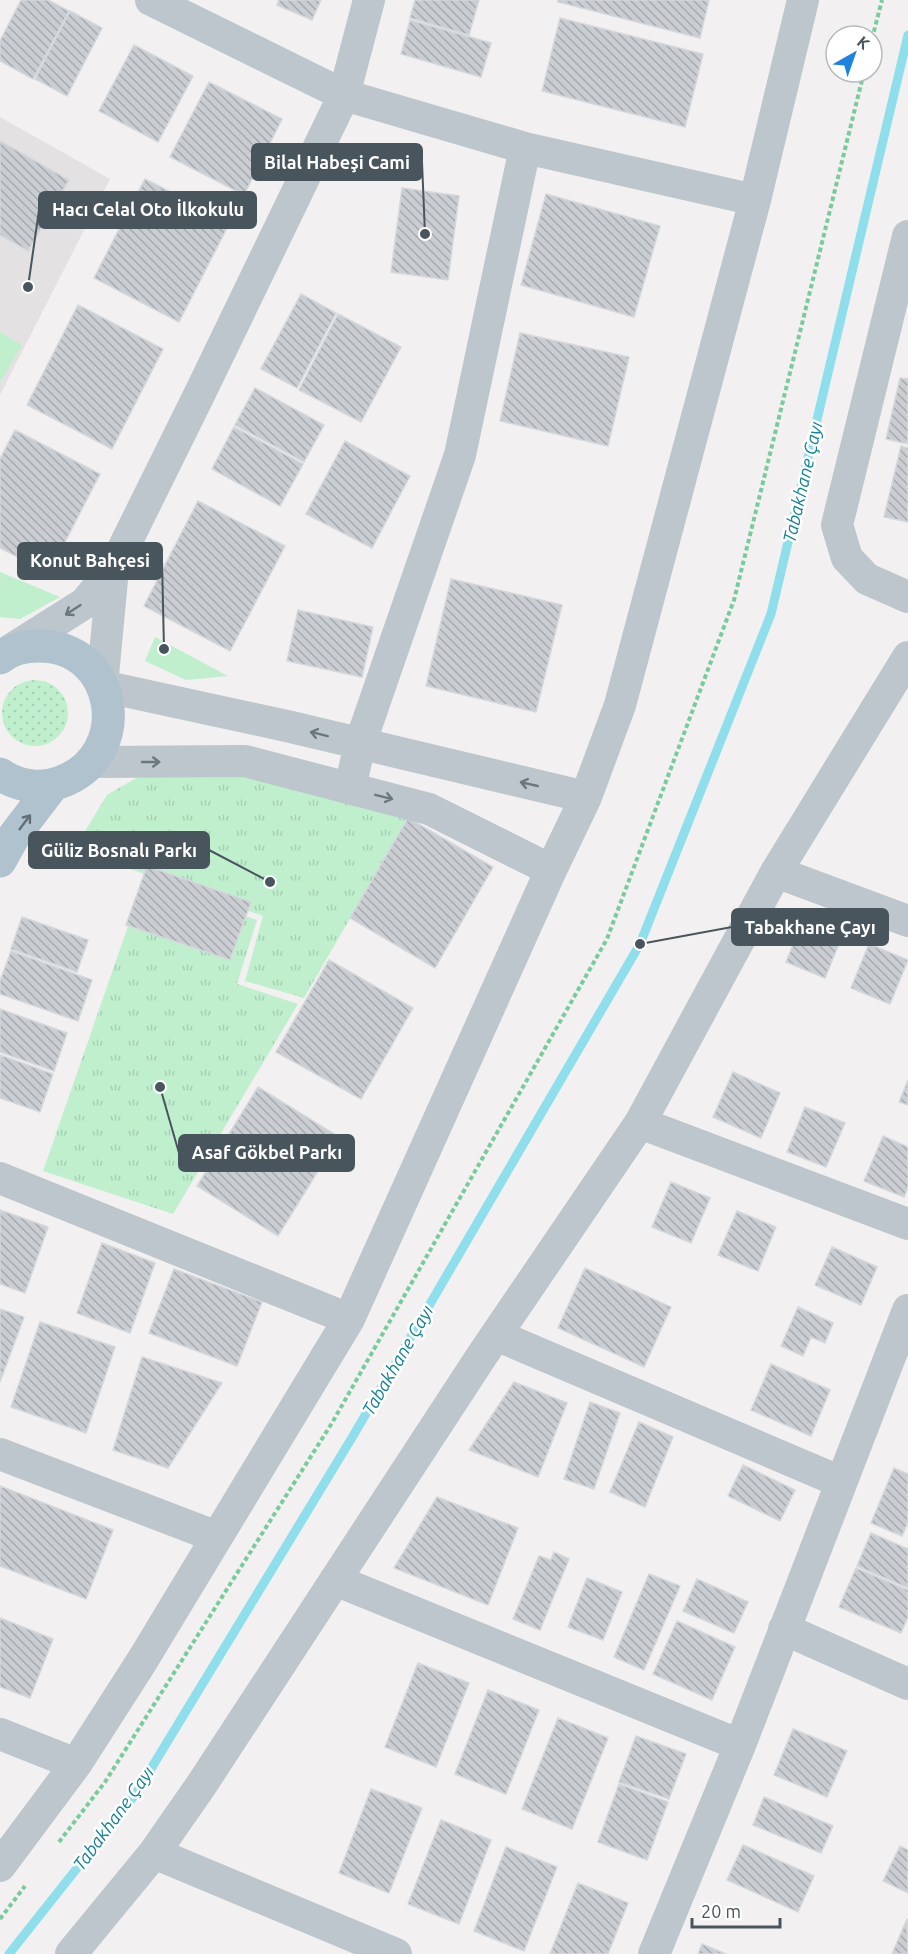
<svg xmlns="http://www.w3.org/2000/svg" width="908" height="1954" viewBox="0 0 908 1954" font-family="Ubuntu,sans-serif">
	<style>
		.education { fill: #e3e1e2 }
		.grass { fill: url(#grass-dots) }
		.park { fill: url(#park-tufts) }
		.garden { fill: #c0efce }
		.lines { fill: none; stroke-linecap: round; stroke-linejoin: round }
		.stream { stroke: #8edfeb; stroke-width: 9 }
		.building { fill: url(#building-back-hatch); stroke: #d4d7db; stroke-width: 1.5 }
		.path { stroke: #78cc9c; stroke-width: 4; stroke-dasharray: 4.5 3; stroke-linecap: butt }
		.minor { stroke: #bcc6cc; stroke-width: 32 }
		.major { stroke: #b0c2ce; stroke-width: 33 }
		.oneway { stroke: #6b777e }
		.oneway2 { stroke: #627079 }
		.labels { text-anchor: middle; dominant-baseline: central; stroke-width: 5; stroke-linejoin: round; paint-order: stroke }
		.water-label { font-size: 18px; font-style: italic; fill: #0f8293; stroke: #fff }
		.leader { fill: none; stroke: #48555d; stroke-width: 2 }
		.callout-dot { fill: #48555d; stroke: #fff; stroke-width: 2 }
		.callout { fill: #48555d; stroke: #48555d; stroke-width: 2 }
		.callout-label { font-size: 18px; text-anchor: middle; font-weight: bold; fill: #fff }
	</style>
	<defs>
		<pattern id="grass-dots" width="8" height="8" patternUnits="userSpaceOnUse" patternTransform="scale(1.5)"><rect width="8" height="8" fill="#c0efce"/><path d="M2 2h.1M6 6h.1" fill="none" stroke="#a6cfb3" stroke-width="1.8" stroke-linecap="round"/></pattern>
		<pattern id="park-tufts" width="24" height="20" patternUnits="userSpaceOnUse" patternTransform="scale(1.5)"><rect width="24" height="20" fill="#c0efce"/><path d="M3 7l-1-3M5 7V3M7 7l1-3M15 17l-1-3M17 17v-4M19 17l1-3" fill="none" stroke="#a6cfb3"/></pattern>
		<pattern id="building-back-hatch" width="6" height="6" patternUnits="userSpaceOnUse" patternTransform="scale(1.5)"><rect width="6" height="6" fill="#caced2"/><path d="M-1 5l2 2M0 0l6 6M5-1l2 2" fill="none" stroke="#a6aaae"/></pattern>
	</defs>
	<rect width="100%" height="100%" fill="#f2f0f0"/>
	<path class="education" d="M0,117L110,179L0,395Z"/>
	<path class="grass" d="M2 713a33 33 0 1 1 66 0a33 33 0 1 1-66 0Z"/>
	<path class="park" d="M157,766L242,769L409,816L304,998L245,981L263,916L74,849L107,795Z
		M144,880L257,920L237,984L298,1004L173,1214L43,1171Z"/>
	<path class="garden" d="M0,332L22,345L0,382Z
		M0,572L60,597L20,619L0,617Z
		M155,637L228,676L186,680L145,661Z"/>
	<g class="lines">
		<path class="stream" d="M9,1954L135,1795L353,1436L640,944L771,614L908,35"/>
	</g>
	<path class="building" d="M21,0H48L69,11L33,79L0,61V41Z
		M279,0H321L312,20L277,5Z
		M415,0H479L469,35L410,18Z
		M558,0H709L700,38L558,2Z
		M70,11L102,28L67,96L35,79Z
		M560,18L703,54L685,127L542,91Z
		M410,20L491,43L481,77L401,54Z
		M134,45L193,76L158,142L99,111Z
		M209,82L282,119L244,195L170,157Z
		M0,141L69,180L28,251L0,235Z
		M145,179L230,222L179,322L94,278Z
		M402,188L459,196L448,280L391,272Z
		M546,194L660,226L634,317L521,285Z
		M301,294L336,313L297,388L261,369Z
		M78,305L163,349L112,449L27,405Z
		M338,314L401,347L361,422L299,390Z
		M520,333L629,357L608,446L500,421Z
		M900,378L908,379V444L886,439Z
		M255,388L324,425L304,462L235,425Z
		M234,427L303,464L280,506L212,469Z
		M15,430L100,474L49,573L0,548V459Z
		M345,441L410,476L372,548L306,514Z
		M901,446L908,448V522L884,517Z
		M198,501L285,546L230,651L144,606Z
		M451,579L562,605L536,712L426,686Z
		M298,610L373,627L362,677L287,661Z
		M408,818L493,867L435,968L350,918Z
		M147,866L251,902L230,960L126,925Z
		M22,917L88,940L77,972L11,949Z
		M804,918L843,934L825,978L786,962Z
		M869,944L908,960L890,1004L851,988Z
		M11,951L92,980L78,1021L0,994V981Z
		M329,960L413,1008L361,1099L276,1052Z
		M0,1009L67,1033L54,1071L0,1052Z
		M0,1055L53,1074L40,1112L0,1098Z
		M733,1072L780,1093L761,1138L713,1117Z
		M908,1080V1105L899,1102Z
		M258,1087L339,1137L278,1236L197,1186Z
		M805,1107L845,1123L826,1167L787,1152Z
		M883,1136L908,1147V1187L904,1197L864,1181Z
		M671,1182L710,1198L691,1243L652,1227Z
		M0,1210L48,1227L25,1293L0,1284Z
		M737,1211L776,1227L758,1271L718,1255Z
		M102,1243L155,1263L130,1333L77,1313Z
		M832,1247L877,1267L861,1305L815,1285Z
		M585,1268L671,1307L644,1367L558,1328Z
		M174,1269L262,1302L237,1366L149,1333Z
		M798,1307L833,1323L825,1343L811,1337L803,1356L781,1346Z
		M0,1309L24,1317L0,1382Z
		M40,1322L115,1347L86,1433L11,1407Z
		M142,1357L222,1383L168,1468L113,1450Z
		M771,1364L830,1390L811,1436L751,1410Z
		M514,1382L567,1403L538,1477L469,1450Z
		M590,1402L620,1413L594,1489L564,1479Z
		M639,1422L673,1437L645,1507L610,1492Z
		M743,1465L795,1490L780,1521L728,1496Z
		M894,1468L908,1474V1522L902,1536L871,1523Z
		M0,1486L113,1530L86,1599L0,1566Z
		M437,1497L518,1528L488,1605L394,1568Z
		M871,1533L908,1549V1588L857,1566Z
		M554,1552L569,1559L540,1630L513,1619L539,1556L551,1560Z
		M856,1568L908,1590V1617L901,1633L839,1607Z
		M649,1574L680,1586L644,1670L614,1657Z
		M587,1578L622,1592L603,1640L568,1627Z
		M697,1579L748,1602L734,1633L683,1611Z
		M0,1618L53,1639L30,1698L0,1687Z
		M677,1621L735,1647L712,1700L653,1674Z
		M418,1663L469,1683L436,1767L385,1747Z
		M488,1690L539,1710L506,1794L455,1774Z
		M558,1718L608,1738L572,1829L522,1809Z
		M793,1729L847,1751L827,1797L774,1775Z
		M636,1736L686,1754L669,1799L619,1782Z
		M619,1784L668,1802L647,1860L598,1842Z
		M371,1789L422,1808L389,1893L339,1873Z
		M764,1797L833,1826L821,1853L753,1825Z
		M441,1820L491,1840L459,1924L408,1904Z
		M743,1845L814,1876L798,1912L727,1880Z
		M900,1846L908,1850V1893L883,1881Z
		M506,1847L557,1867L524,1951L474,1931Z
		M578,1883L628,1903L608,1954H550Z
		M907,1919L908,1954H892Z
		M702,1944L726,1954H698Z"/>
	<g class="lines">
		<path class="path" d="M872,39L882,0
			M59,1842L105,1782L332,1423L607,939L734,600L864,72
			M0,1919L25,1886"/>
		<path class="minor" d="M151,0L344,95L525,148L755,200
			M908,236L837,525L847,558L867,579L908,597
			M113,569L102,686L291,727L586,797
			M6,653L85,603L113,569L201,391L344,95L369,0
			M93,762L245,761L429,809L551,870
			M350,788L360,744L460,455L525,148
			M776,872L908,921
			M640,1123L908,1224
			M0,1178L349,1319
			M496,1335L841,1482
			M0,1454L217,1537
			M335,1580L740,1745
			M784,1629L908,1684
			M0,1734L76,1764
			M154,1853L396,1954
			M0,1866L76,1764L142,1661L349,1319L551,870L586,797L620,705L755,200L803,0
			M71,1954L154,1853L202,1784L481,1357L640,1123L776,872L908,657
			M654,1954L740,1745L908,1310"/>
		<path class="major" d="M0,658C11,649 25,646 39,646C118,646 135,755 61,782C41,790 17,786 0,774
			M0,861L14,836L53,785"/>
	</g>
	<defs><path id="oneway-shaft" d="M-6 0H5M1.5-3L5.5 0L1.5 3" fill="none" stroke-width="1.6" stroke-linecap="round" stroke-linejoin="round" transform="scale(1.5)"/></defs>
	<g class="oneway">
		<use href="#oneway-shaft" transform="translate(73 610) rotate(147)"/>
		<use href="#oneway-shaft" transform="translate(319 734) rotate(-166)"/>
		<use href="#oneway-shaft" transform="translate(151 762)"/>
		<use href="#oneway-shaft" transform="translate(529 784) rotate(-167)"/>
		<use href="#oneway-shaft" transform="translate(384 797) rotate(14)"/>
	</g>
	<use class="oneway2" href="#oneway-shaft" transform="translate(25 822) rotate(-53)"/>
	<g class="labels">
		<g class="water-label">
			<text transform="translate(802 482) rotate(-77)">Tabakhane Çayı</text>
			<text transform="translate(397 1360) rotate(-60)">Tabakhane Çayı</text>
			<text transform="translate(113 1818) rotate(-54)">Tabakhane Çayı</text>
		</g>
	</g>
	<path class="leader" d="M425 234L422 162M28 287L39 210M164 649L162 561M270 882L209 850M640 944L732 927M160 1087L179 1153"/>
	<g class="callout-dot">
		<circle cx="425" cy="234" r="6"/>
		<circle cx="28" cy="287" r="6"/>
		<circle cx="164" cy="649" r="6"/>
		<circle cx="270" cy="882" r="6"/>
		<circle cx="640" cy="944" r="6"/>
		<circle cx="160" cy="1087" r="6"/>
	</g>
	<g class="callout">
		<rect x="252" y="144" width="170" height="36" rx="6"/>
		<rect x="39" y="192" width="217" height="36" rx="6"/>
		<rect x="18" y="543" width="144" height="36" rx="6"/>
		<rect x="29" y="832" width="180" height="36" rx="6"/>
		<rect x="732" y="909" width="156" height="36" rx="6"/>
		<rect x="179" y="1135" width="175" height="36" rx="6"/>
	</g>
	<g class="callout-label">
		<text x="337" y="169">Bilal Habeşi Cami</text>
		<text x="148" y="216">Hacı Celal Oto İlkokulu</text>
		<text x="90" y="567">Konut Bahçesi</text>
		<text x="119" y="857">Güliz Bosnalı Parkı</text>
		<text x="810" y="934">Tabakhane Çayı</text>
		<text x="267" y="1159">Asaf Gökbel Parkı</text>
	</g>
	<g transform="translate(854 54) rotate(40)"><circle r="28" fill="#ffffff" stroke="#b6bbbe" stroke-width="1.5"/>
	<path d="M0-4.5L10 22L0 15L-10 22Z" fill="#1c83e0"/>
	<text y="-9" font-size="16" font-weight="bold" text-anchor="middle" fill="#48555d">K</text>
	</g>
	<path d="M692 1918v9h88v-9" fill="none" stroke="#48555d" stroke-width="3"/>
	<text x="701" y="1918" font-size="18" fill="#48555d" stroke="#ffffff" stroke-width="4.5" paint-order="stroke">20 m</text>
</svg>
